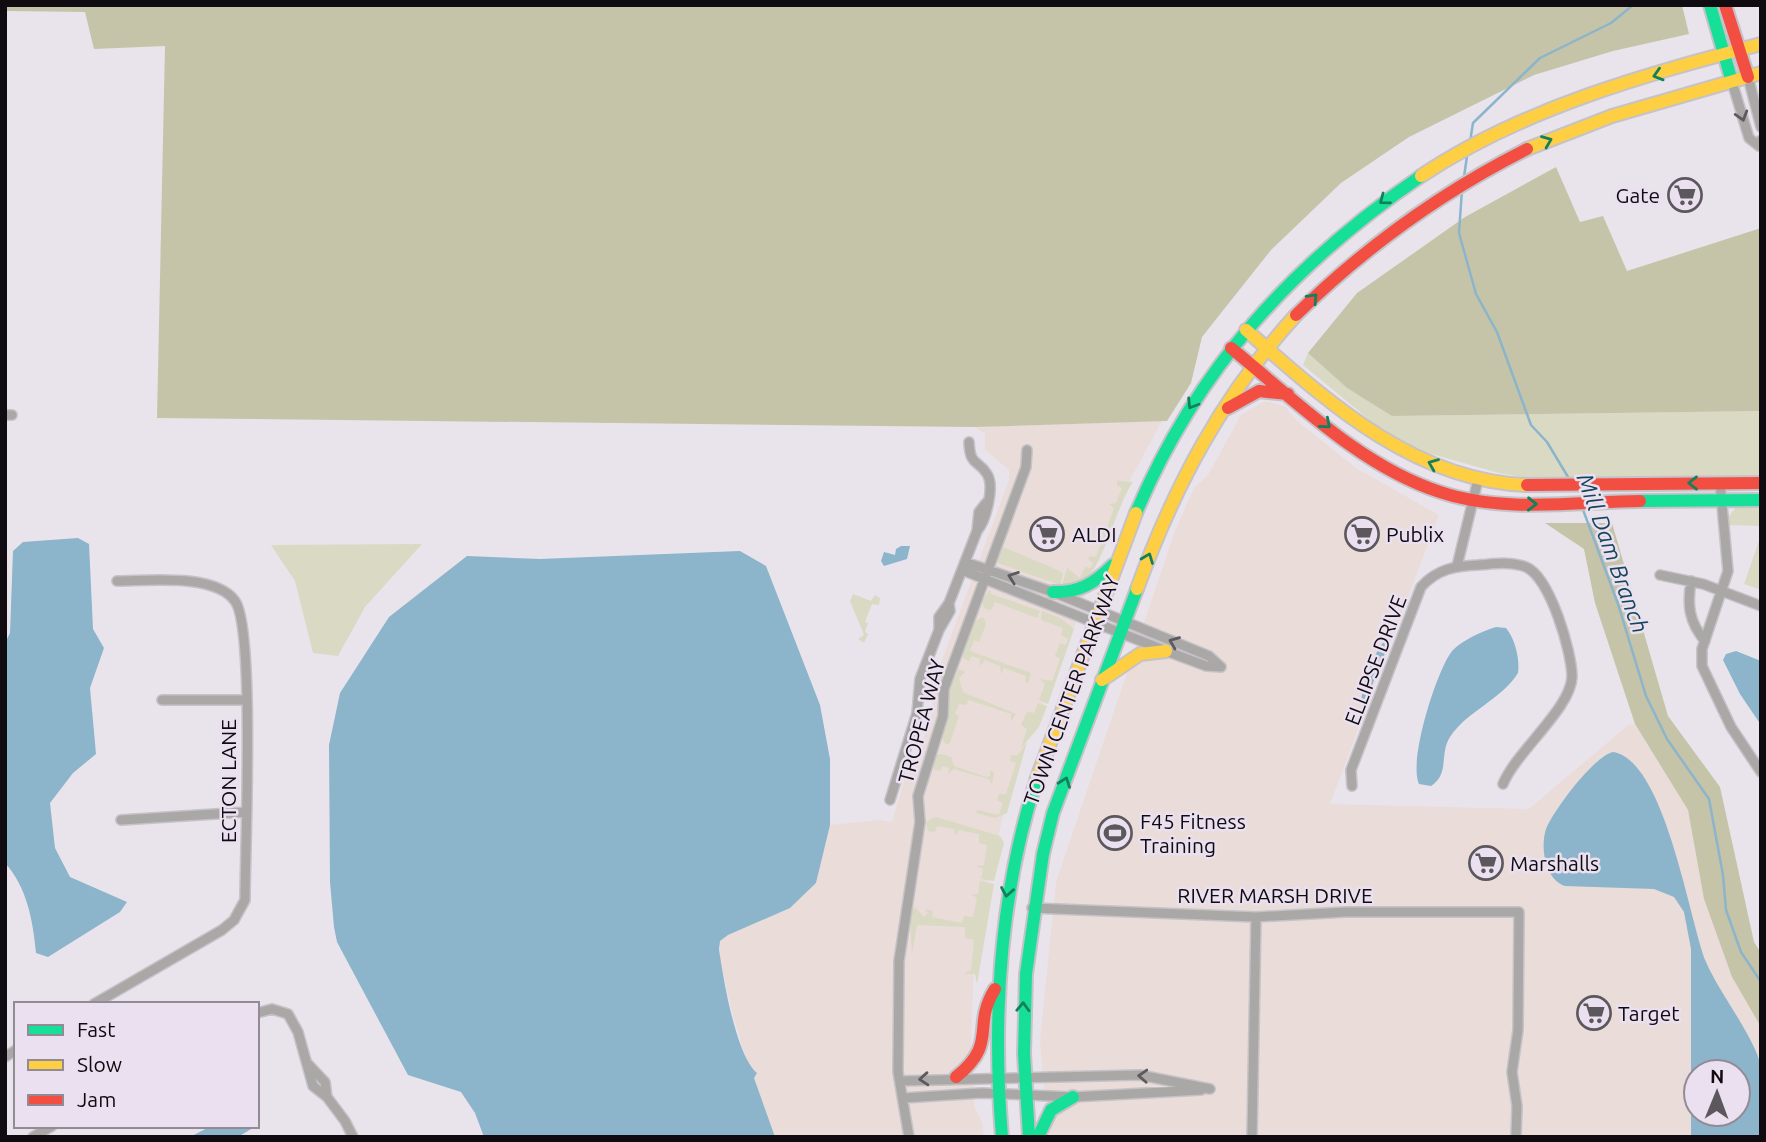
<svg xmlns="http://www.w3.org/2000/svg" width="1766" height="1142" viewBox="0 0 1766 1142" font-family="Ubuntu,sans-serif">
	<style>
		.commercial { fill: #eadcd8; fill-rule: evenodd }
		.green { fill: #d9d9c4 }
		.forest { fill: #c5c4a9 }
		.water { fill: #8cb4ca; fill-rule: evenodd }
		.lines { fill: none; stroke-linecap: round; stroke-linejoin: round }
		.stream { stroke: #8cb4ca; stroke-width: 2.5 }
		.street-casing { stroke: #c5c2c8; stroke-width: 12 }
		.fast-casing { stroke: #c5c2c8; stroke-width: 16 }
		.slow-casing { stroke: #c5c2c8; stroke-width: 16 }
		.jam-casing { stroke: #c5c2c8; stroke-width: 16 }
		.street { stroke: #a9a8a7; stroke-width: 9 }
		.fast { stroke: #16e098; stroke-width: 12 }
		.slow { stroke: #ffcf43; stroke-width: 12 }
		.jam { stroke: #f24e42; stroke-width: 12 }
		.oneway { stroke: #13805b }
		.oneway2 { stroke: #5c5a5c }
		.labels { text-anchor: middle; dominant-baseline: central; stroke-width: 5; stroke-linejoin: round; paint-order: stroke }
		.poi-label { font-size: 21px; fill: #0f0b10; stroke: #eae0ef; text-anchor: start }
		.street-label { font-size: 21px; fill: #0f0b10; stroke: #eae0ef }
		.water-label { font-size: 23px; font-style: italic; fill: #13465a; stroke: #eae0ef }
	</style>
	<rect width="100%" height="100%" fill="#e9e4ec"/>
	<path class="commercial" d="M1265,401L1285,406L1296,420L1356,468L1439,515L1330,804L1529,809L1627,726L1635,724L1688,810L1704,899L1732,977L1761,1027V1137H1048L1040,1041L1056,882L1175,531L1194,488L1208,475L1241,415ZM1696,1072H1738V1114H1696Z
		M1162,421L1121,497L1071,636L1036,725L1027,739L1005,806L983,906L974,967L971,1041L974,1106L982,1122L984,1137H775L754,1078L757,1073L748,1066L731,1008L720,960V941L728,935L790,908L803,896L816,883L830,825L879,820L892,822L910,761L916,759L933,712L932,687L1009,480V470L985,450V434L975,427Z"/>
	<path class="green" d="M1308,353L1347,388L1393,416L1761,411V479L1522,477L1499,473L1421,451L1404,443L1378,427L1303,365Z
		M1117,481L1133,482C1115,507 1104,571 1079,583C1074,585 1067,585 1062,586L1067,568L1080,578L1085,567L1091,568L1093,563L1088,559L1090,556L1096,557L1104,535L1098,531L1106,530L1114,508L1109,504L1116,503L1122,488L1117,485Z
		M1761,504V526L1726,525L1729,516L1738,505Z
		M1016,513L1003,547L1060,571L1063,574L1060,585L998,563L997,557Z
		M1761,535V590L1744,584Z
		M422,544L365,607L338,656L313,653L295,581L271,545Z
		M990,590L991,594L1040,611L1037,618L995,602L991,610L984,608L982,601Z
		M853,594L871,601L875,595L880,598L879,605L872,604L865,622L868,623L865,632L868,634L864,643L858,639L864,635L850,601Z
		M1042,611L1060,618L1074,629L1048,704L1039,700L1045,684L1040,679L1052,681L1060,659L1055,656L1060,643L1066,645L1068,639L1061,635L1063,628L1041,620Z
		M983,617L986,624L979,642L974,640L970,651L1031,673L1028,683L1025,682L1026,676L1004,668L1001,674L1000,666L985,660L980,666V659L972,656L969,661L964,659L962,654L975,621Z
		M959,669L965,672L959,678L963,692L1016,714L1011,721V714L969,700L966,705L959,704L955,714L959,716L950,743L946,745L941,737L949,715V690Z
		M1038,703L1047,706L1039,727L1021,748L1027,729L1021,725L1027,712L1034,713Z
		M1027,742L1007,813L995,818L976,813L977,810L999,815L1003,803L997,800L999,794H1006L1016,763L1010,761L1011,755L1017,756Z
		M941,754L951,757L954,766L986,777L990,776V771L994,772L992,784L989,779L954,769L948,774L949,768L942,766L940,771L935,770L932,764L936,755Z
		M936,817L1000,836L1004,843L994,881L981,879L983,869L976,866L984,865L987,845L979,843V834L959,830L955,836L954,829L937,826L935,832L928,831L926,822Z
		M980,881L994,884L977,984L975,974H964L971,970L974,940L965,938V927L917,925L912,954L910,914L915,907L924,917L928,913L925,909L933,911L932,917L962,923L964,916L973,917L977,898L971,894H978Z"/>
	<path class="forest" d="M5,5H1682L1689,34L1613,51L1534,75L1409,137L1341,183L1271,250L1202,337L1191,383L1167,421L975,427L157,418L165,46L94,49L85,12L5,11Z
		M1556,167L1580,222L1603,216L1627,271L1761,228V411L1392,416L1347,388L1308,353L1357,293L1465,217Z
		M1545,523H1612L1668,716L1720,787L1754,942L1761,953V1027L1732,977L1704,899L1688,810L1635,724L1595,603L1584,549Z"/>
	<path class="water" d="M78,538L89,544L93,629L104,648L90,688L96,754L73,773L50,803L55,848L70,877L127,902L120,912L48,957L36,953C33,921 27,887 5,863V643L10,633L13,551L23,542Z
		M901,546H910L907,559L884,566L881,561L884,552L895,555L896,549Z
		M740,551L766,566L820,705L830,759V825L816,883L790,908L728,935L720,941L719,949C723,977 736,1056 757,1073L754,1078L775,1137H484L475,1113L461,1092L408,1075L337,942L334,927L330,882L329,745L340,693L389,617L467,556L540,559Z
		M1496,627L1506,628C1515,639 1520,659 1518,673C1501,700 1467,711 1450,737C1439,754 1450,774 1431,786L1419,784C1408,762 1437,668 1453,650C1463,640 1482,631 1496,627Z
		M1387,637L1391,638L1365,703L1361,702C1364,677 1372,657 1387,637Z
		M1736,651L1761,661V725L1740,694L1723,660L1726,654Z
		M1613,752C1665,760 1689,919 1706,962C1718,991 1756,1039 1761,1067C1764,1089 1761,1114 1761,1137H1691V949L1684,912L1674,897L1654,889L1565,886C1545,880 1540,847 1546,829C1553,811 1594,756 1613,752ZM1738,1072V1114H1696V1072Z
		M211,1126H256L238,1137H190Z"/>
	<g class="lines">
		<path class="stream" d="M1470,142L1473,123L1540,58L1611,23L1633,5
			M1464,177L1467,156
			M1462,190L1459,233L1476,294L1497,332L1531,425L1547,442L1571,482
			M1582,507L1618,604L1646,696L1667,739L1709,799L1723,875L1726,910L1741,952L1761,982"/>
		<g class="street-casing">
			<path id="street" d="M1748,77L1761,127
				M1732,82L1749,138L1759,146L1761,140
				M5,415H12
				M969,442C970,467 978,459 987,474C995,486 986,521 977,531
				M1720,483L1728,571L1702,649V666L1731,727L1761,772
				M965,562L1053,592L1209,656L1221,667
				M1457,566L1478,480
				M962,570L1166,651L1206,666L1221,667
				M1660,575L1703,584L1761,606
				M1691,581C1687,605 1689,622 1705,641
				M939,629V617L949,603
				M162,700H245
				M1352,786L1351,770L1421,587C1437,569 1455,566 1478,565C1493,564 1512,561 1526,567C1550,577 1572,652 1572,677C1571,708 1516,752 1503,784
				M890,800L917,713L920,679L939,630L950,611L949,603L977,531L979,512L986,503
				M121,820L246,812
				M1032,908L1256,917L1346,912H1519L1518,1030L1512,1072L1517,1106L1516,1137
				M94,1004L222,930L234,920L245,900C245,853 255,628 235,601C215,573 148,581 117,581
				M257,1013L272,1009L288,1014L298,1032L313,1086L327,1097L345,1121L353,1137
				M5,1057L16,1050
				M308,1064L325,1082L327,1097
				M900,1081L1140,1075L1210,1089
				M904,1098L981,1093L1073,1097L1201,1090
				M33,1137L52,1126
				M909,1137L898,1072L899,961L920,822L918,796L943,716L944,689L1026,467L1027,450
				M1252,1137L1256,917"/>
		</g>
		<g class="fast-casing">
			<path id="fast" d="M1710,5L1732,82
				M1640,501L1761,500
				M1136,513C1197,368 1293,264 1421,176
				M1053,592C1079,593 1095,583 1113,565
				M1002,1137C992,1015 999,895 1037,778
				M1029,1137L1024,1054L1026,974L1043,854L1053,813L1137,589
				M1038,1137L1051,1110L1073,1097"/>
		</g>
		<g class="slow-casing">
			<path id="slow" d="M1527,149L1612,116L1761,73
				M1421,176C1523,108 1644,75 1761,44
				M1246,330C1327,401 1413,481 1527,485
				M1137,589C1174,487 1222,396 1296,315
				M1102,680L1140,654L1166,651
				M1037,778L1136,513"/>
		</g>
		<g class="jam-casing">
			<path id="jam" d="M1725,5L1748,77
				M1296,315C1365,247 1440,193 1527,149
				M1231,348C1295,400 1360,466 1440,492C1501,513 1576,502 1640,501
				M1228,408L1259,391L1288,394
				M1527,485L1761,483
				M956,1077C999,1042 971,1028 995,989"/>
		</g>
		<use href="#street" class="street"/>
		<use href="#fast" class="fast"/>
		<use href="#slow" class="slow"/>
		<use href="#jam" class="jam"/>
	</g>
	<defs><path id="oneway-chevron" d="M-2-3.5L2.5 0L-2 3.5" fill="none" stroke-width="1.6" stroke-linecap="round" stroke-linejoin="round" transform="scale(1.75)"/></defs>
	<g class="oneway">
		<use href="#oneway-chevron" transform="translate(1658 75) rotate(163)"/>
		<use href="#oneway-chevron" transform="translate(1547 141) rotate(-22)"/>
		<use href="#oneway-chevron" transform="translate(1384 200) rotate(143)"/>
		<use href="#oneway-chevron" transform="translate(1313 298) rotate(-47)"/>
		<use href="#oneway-chevron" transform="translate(1192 404) rotate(122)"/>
		<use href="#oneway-chevron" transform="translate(1326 424) rotate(41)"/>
		<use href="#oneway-chevron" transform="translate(1433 464) rotate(-158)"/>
		<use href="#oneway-chevron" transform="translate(1693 483) rotate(180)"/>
		<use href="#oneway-chevron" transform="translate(1532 504) rotate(1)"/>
		<use href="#oneway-chevron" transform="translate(1148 558) rotate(-69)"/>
		<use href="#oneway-chevron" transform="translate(1065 782) rotate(-70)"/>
		<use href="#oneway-chevron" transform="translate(1007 892) rotate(100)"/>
		<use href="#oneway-chevron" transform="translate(1023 1007) rotate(-88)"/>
	</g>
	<g class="oneway2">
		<use href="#oneway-chevron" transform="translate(1742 116) rotate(73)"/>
		<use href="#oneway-chevron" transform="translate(1013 577) rotate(-160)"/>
		<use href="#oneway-chevron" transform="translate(1174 642) rotate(-158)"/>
		<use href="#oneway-chevron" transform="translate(1143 1076) rotate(-177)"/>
		<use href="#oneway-chevron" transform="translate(924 1079) rotate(176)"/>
	</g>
	<defs>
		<g id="supermarket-ring" transform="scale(1.75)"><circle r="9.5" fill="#eae0ef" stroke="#5b575d" stroke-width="1.5"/><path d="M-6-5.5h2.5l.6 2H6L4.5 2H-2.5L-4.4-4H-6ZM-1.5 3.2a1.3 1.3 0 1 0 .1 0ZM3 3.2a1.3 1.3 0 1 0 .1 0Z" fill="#5b575d"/></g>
		<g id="stadium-ring" transform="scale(1.75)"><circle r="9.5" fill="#eae0ef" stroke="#5b575d" stroke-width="1.5"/><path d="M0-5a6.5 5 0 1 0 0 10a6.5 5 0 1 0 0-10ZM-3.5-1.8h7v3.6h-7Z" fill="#5b575d"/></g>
	</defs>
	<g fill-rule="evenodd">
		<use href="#supermarket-ring" x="1685" y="195"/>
		<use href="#supermarket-ring" x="1047" y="534"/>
		<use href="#supermarket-ring" x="1362" y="534"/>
		<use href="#stadium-ring" x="1115" y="833"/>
		<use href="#supermarket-ring" x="1486" y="863"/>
		<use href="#supermarket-ring" x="1594" y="1013"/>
	</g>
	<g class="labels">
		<g class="poi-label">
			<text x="1660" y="195" text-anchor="end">Gate</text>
			<text x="1072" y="534">ALDI</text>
			<text x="1386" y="534">Publix</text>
			<text x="1140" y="821">F45 Fitness<tspan x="1140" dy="24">Training</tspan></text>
			<text x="1510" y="863">Marshalls</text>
			<text x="1618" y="1013">Target</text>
		</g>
		<g class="street-label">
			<text transform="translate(1375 660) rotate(-69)">ELLIPSE DRIVE</text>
			<text transform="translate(1071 690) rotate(-70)">TOWN CENTER PARKWAY</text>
			<text transform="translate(921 721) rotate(-75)">TROPEA WAY</text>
			<text transform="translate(228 781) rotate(-90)">ECTON LANE</text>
			<text x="1275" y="895">RIVER MARSH DRIVE</text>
		</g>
		<g class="water-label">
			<text transform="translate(1613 553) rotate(70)">Mill Dam Branch</text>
		</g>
	</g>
	<rect width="1766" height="1142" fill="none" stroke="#0f0b10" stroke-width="14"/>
	<rect x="14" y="1002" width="245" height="126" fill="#eae0ef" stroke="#928b96" stroke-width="2"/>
	<rect x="28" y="1025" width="35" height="10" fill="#16e098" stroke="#928b96" stroke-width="2"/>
	<text x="77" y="1037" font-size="21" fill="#0f0b10">Fast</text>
	<rect x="28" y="1060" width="35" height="10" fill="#ffcf43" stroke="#928b96" stroke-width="2"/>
	<text x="77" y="1072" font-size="21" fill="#0f0b10">Slow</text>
	<rect x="28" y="1095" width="35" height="10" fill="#f24e42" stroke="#928b96" stroke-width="2"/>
	<text x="77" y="1107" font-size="21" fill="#0f0b10">Jam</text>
	<g transform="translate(1717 1093) rotate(1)"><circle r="33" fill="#eae0ef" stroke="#928b96" stroke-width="2"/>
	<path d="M0-5L12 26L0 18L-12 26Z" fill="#5b575d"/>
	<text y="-10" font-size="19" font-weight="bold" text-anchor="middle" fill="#0f0b10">N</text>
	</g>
</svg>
